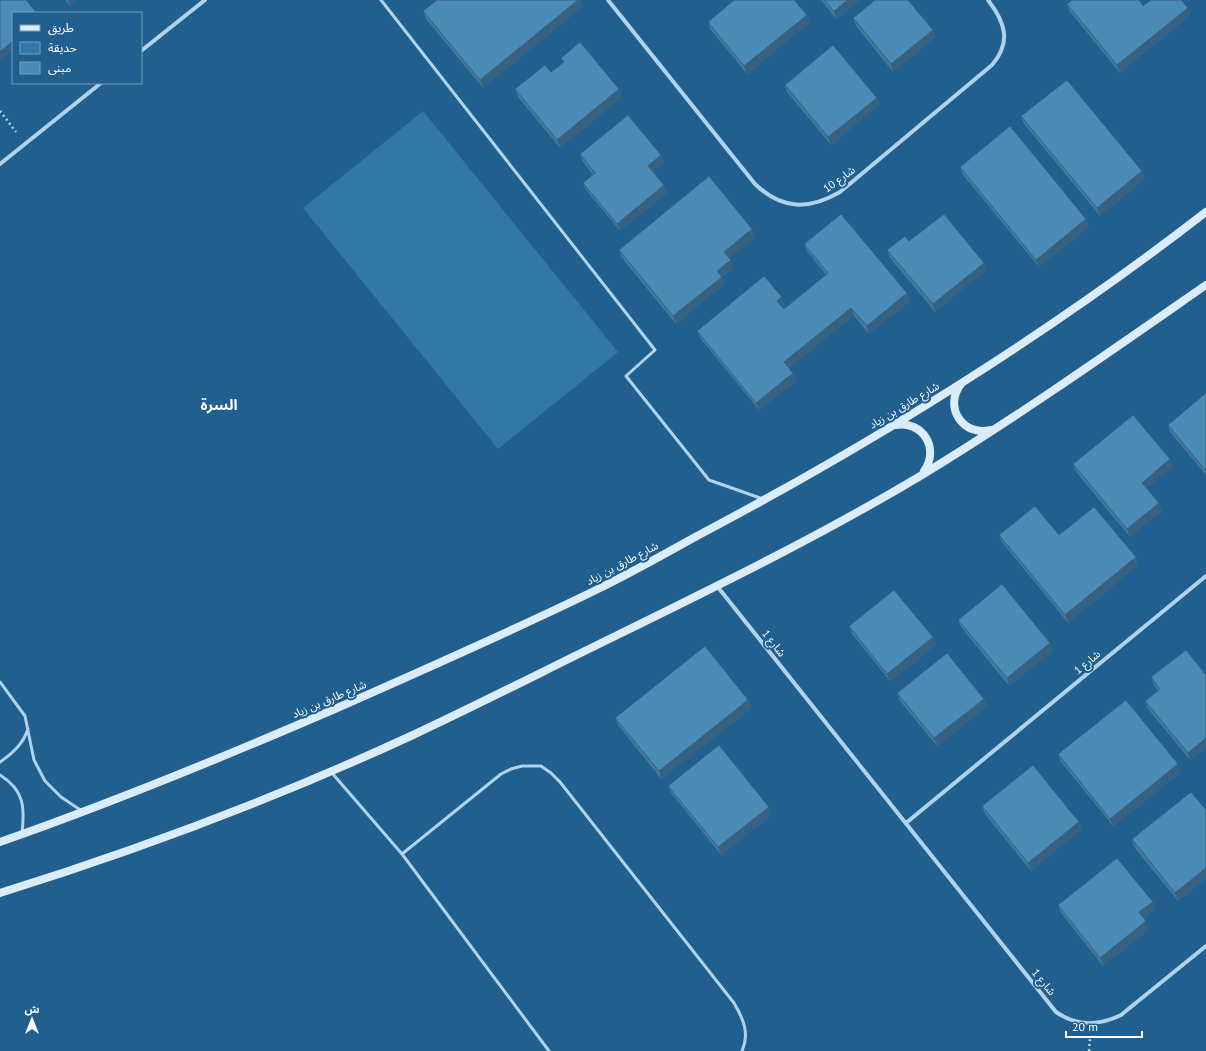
<svg xmlns="http://www.w3.org/2000/svg" width="1206" height="1051" viewBox="0 0 1206 1051" font-family="'PT Sans','Noto Sans Arabic',sans-serif">
	<style>
		.green { fill: #3178a9 }
		.lines { fill: none; stroke-linecap: round; stroke-linejoin: round }
		.path { stroke: #afd3ec; stroke-width: 2.5; stroke-dasharray: 2 3; stroke-linecap: butt }
		.lane { stroke: #afd3ec; stroke-width: 3 }
		.street { stroke: #afd3ec; stroke-width: 4 }
		.secondary { stroke: #dbecf9; stroke-width: 8 }
		.wall { fill: #42789d }
		.shaded-wall { fill: #366180 }
		.building { fill: #4d8bb7; stroke: #366180 }
		.labels { text-anchor: middle; dominant-baseline: central; stroke-width: 4; stroke-linejoin: round; paint-order: stroke }
		.street-label { font-size: 11px; fill: #fff; stroke: #205f8e }
		.district-label { font-size: 15px; font-weight: bold; fill: #fff; stroke: #205f8e }
	</style>
	<rect width="100%" height="100%" fill="#205f8e"/>
	<path class="green" d="M423,111L618,352L498,449L303,208Z"/>
	<g class="lines">
		<path class="path" d="M0,111L16,132
			M1089,1051L1090,1038"/>
		<path class="lane" d="M381,0L655,350L626,376L709,480L763,499
			M0,682L25,716L34,760L45,781L61,797L82,811
			M0,762C13,753 23,744 28,729
			M332,773L402,854L549,1051
			M0,775C24,790 25,807 22,833
			M402,854L501,774L511,769L522,766H541L551,773L560,782L734,1003C743,1018 750,1034 742,1051"/>
		<path class="street" d="M608,0L755,184C782,210 809,210 840,192L992,65C1012,42 1005,22 988,0
			M141,51L205,0
			M0,164L101,83
			M717,586L1056,1012C1076,1026 1099,1026 1121,1015L1206,946
			M906,823L1206,576"/>
		<path class="secondary" d="M961,384C943,407 963,437 991,430
			M895,425C923,420 940,449 924,471
			M0,842C117,801 231,754 344,705C428,668 512,631 594,591C629,574 663,555 697,536C875,442 1047,335 1206,212
			M0,893C141,849 279,797 413,735C473,707 532,677 591,648C701,594 811,541 917,478C1016,418 1111,351 1206,285"/>
	</g>
	<path class="wall" d="M65,0H76L70,6Z
		M437,0H580L582,7L483,88L426,19L423,11Z
		M821,0H860L836,19Z
		M1067,4L1188,8L1190,15L1120,73L1070,12Z
		M807,15L809,23L747,74L710,29L708,22Z
		M853,18L936,37L893,72L856,26Z
		M561,58L619,89L622,97L560,148L518,97L515,89L551,72L563,63Z
		M785,85L877,98L879,105L831,145L787,92Z
		M1021,116L1142,171L1145,179L1100,216L1024,124Z
		M580,154L661,155L664,162L653,172L664,185L667,193L620,231L586,190L583,183L593,175L583,162Z
		M960,167L1086,219L1089,227L1039,267L963,175Z
		M752,229L755,237L729,258L734,268L722,277L724,284L676,324L621,257L619,250Z
		M909,241L984,263L986,270L935,312L890,258L887,250Z
		M804,244L907,293L910,301L869,334L854,316L789,368L793,373L796,381L759,410L700,338L697,331L782,297L784,305L782,307L784,309L826,275L807,251Z
		M1206,393V475L1170,432L1168,425Z
		M1170,459L1173,467L1147,488L1159,503L1162,511L1130,537L1076,472L1073,464Z
		M999,535H1059L1136,557L1138,565L1068,623L1002,542Z
		M958,620L1050,643L1053,651L1009,686L961,627Z
		M849,626L933,637L936,645L890,681L852,634Z
		M1186,650L1190,760L1148,709L1145,701L1158,691L1154,685L1151,677Z
		M897,693L984,699L987,706L937,746L900,701Z
		M748,700L751,708L661,779L618,725L615,718Z
		M1058,754L1181,772L1113,826L1061,762Z
		M668,786L772,815L721,855L671,793Z
		M982,806L1082,829L1031,871L985,814Z
		M1206,810V878L1178,901L1134,847L1132,839Z
		M1153,902L1155,909L1144,918L1149,929L1103,966L1061,913L1058,905Z"/>
	<path class="shaded-wall" d="M68,0H76L70,6Z
		M578,0H580L582,7L483,88L480,80Z
		M848,0H860L836,19L834,11Z
		M1188,8L1190,15L1120,73L1117,65Z
		M807,15L809,23L747,74L744,66Z
		M933,30L936,37L893,72L891,64Z
		M13,41V51L1,61L0,59V52Z
		M619,89L622,97L560,148L557,140Z
		M877,98L879,105L831,145L828,137Z
		M661,155L664,162L651,174L648,166Z
		M1142,171L1145,179L1100,216L1097,208Z
		M664,185L667,193L620,231L617,224Z
		M1086,219L1089,227L1039,267L1036,260Z
		M752,229L755,237L727,260L724,252Z
		M731,260L734,268L722,277L724,284L676,324L673,316L717,271Z
		M984,263L986,270L935,312L933,304Z
		M907,293L910,301L869,334L867,326Z
		M782,297L784,305L780,308L777,301Z
		M851,308L854,316L787,370L784,362Z
		M793,373L796,381L759,410L756,403Z
		M1170,459L1173,467L1145,490L1142,483Z
		M1159,503L1162,511L1130,537L1127,529Z
		M1136,557L1138,565L1068,623L1065,615Z
		M933,637L936,645L890,681L887,674Z
		M1050,643L1053,651L1009,686L1007,678Z
		M984,699L987,706L937,746L934,738Z
		M748,700L751,708L661,779L659,771Z
		M1206,738V748L1190,760L1188,753Z
		M1178,764L1181,772L1113,826L1110,819Z
		M769,807L772,815L721,855L718,847Z
		M1079,822L1082,829L1031,871L1028,863Z
		M1206,868V878L1178,901L1175,893Z
		M1153,902L1155,909L1142,920L1139,912Z
		M1146,921L1149,929L1103,966L1100,958Z"/>
	<path class="building" d="M0,0H26L37,13H13V41L0,52Z
		M437,0H578L480,80L423,11Z
		M734,0H794L807,15L744,66L708,22Z
		M824,0H848L834,11Z
		M875,0H908L933,30L891,64L853,18Z
		M1072,0H1139L1143,6L1151,0H1181L1188,8L1117,65L1067,4Z
		M580,42L619,89L557,140L515,89L545,65L551,72L564,62L561,58Z
		M833,45L877,98L828,137L785,85Z
		M1067,80L1142,171L1097,208L1021,116Z
		M628,115L661,155L648,166L664,185L617,224L583,183L595,173L580,154Z
		M1010,126L1086,219L1036,260L960,167Z
		M709,176L752,229L724,252L731,260L717,271L722,277L673,316L619,250Z
		M841,214L907,293L867,326L851,308L784,362L793,373L756,403L697,331L764,276L782,297L777,301L784,309L828,273L804,244Z
		M944,214L984,263L933,304L887,250L905,236L909,241Z
		M1206,393V471L1168,425Z
		M1133,415L1170,459L1142,483L1159,503L1127,529L1073,464Z
		M1035,506L1059,535L1094,507L1136,557L1065,615L999,535Z
		M1002,584L1050,643L1007,678L958,620Z
		M894,590L933,637L887,674L849,626Z
		M705,646L748,700L659,771L615,718Z
		M1186,650L1206,675V738L1188,753L1145,701L1160,689L1151,677Z
		M947,653L984,699L934,738L897,693Z
		M1126,700L1178,764L1110,819L1058,754Z
		M719,745L769,807L718,847L668,786Z
		M1033,765L1079,822L1028,863L982,806Z
		M1191,792L1206,810V868L1175,893L1132,839Z
		M1117,858L1153,902L1139,912L1146,921L1100,958L1058,905Z"/>
	<g class="labels">
		<g class="street-label">
			<text transform="translate(839 179) rotate(-36)">شارع 10</text>
			<text transform="translate(904 405) rotate(-31)">شارع طارق بن زياد</text>
			<text transform="translate(622 563) rotate(-28)">شارع طارق بن زياد</text>
			<text transform="translate(774 643) rotate(52)">شارع 1</text>
			<text transform="translate(1087 662) rotate(-40)">شارع 1</text>
			<text transform="translate(329 699) rotate(-23)">شارع طارق بن زياد</text>
			<text transform="translate(1044 982) rotate(51)">شارع 1</text>
		</g>
		<g class="district-label">
			<text x="219" y="404">السرة</text>
		</g>
	</g>
	<rect x="12" y="12" width="130" height="72" fill="#205f8e" stroke="#799fbb"/>
	<rect x="20" y="25" width="20" height="6" fill="#dbecf9" stroke="#799fbb"/>
	<text x="48" y="32" font-size="12" fill="#ffffff">طريق</text>
	<rect x="20" y="42" width="20" height="12" fill="#3178a9" stroke="#799fbb"/>
	<text x="48" y="52" font-size="12" fill="#ffffff">حديقة</text>
	<rect x="20" y="62" width="20" height="12" fill="#4d8bb7" stroke="#799fbb"/>
	<text x="48" y="72" font-size="12" fill="#ffffff">مبنى</text>
	<g transform="translate(32 1019)" stroke="#205f8e" stroke-width="3" paint-order="stroke">
	<path d="M0-3L7 15L0 10L-7 15Z" fill="#ffffff"/>
	<text y="-6" font-size="11" font-weight="bold" text-anchor="middle" fill="#ffffff">ش</text>
	</g>
	<path d="M1066 1031v6h76v-6" fill="none" stroke="#ffffff" stroke-width="2"/>
	<text x="1072" y="1031" font-size="12" fill="#ffffff" stroke="#205f8e" stroke-width="3" paint-order="stroke">20 m</text>
</svg>
